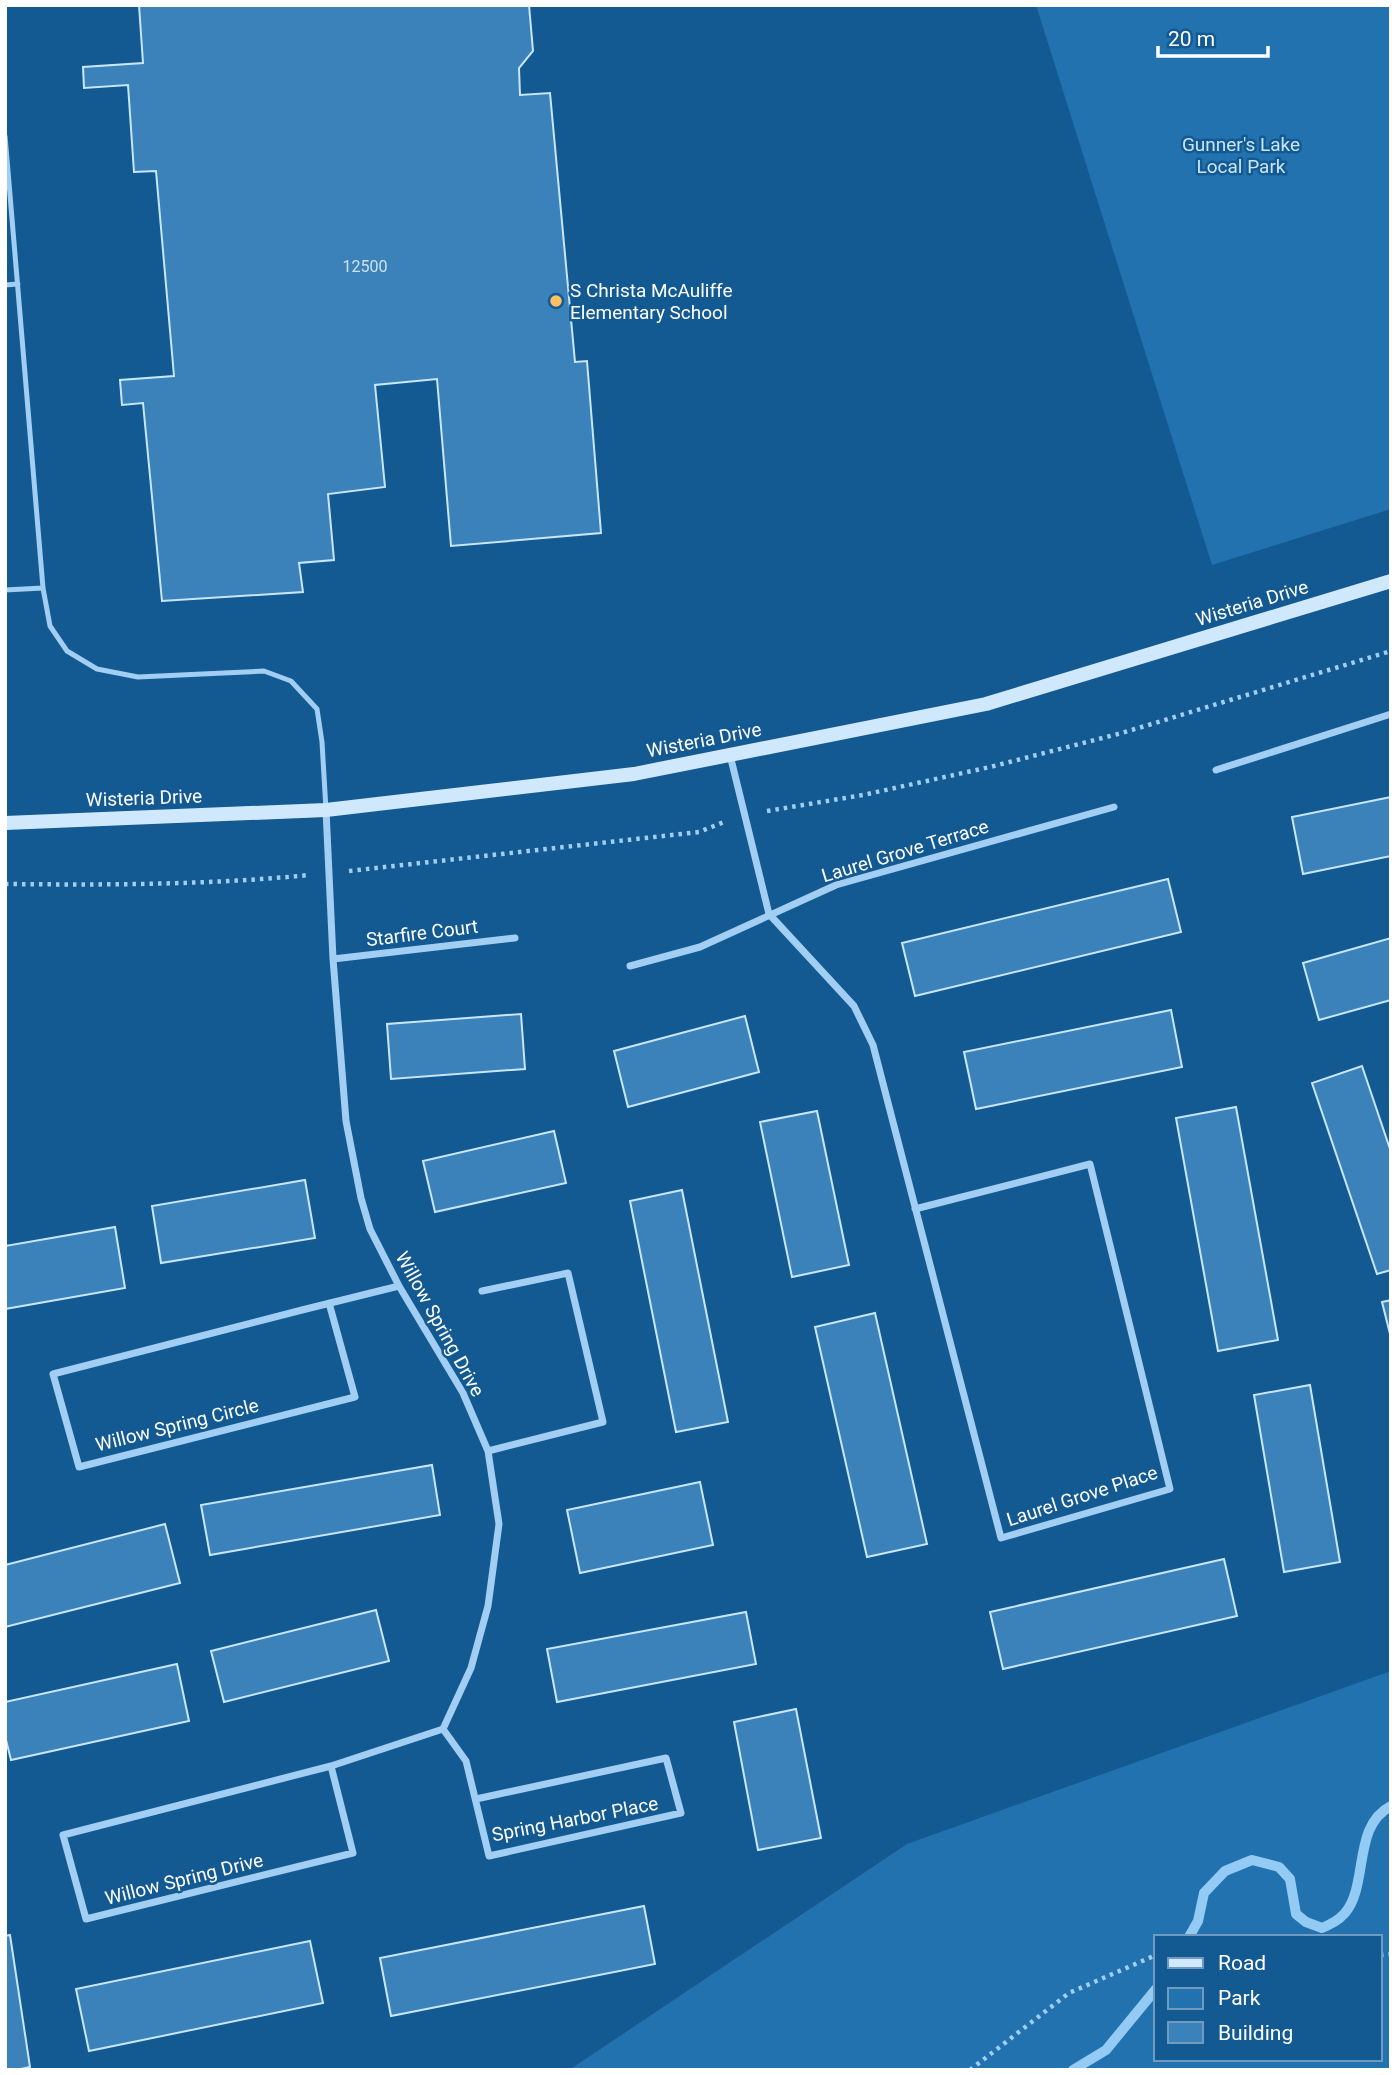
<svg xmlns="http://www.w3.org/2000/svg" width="1396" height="2075" viewBox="0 0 1396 2075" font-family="Roboto,sans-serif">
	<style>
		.green { fill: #2272af; fill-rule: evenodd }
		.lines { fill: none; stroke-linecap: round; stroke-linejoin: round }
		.stream { stroke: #93cbf5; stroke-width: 10 }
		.building { fill: #3c82ba; stroke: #c8e6fc; stroke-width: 2 }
		.path { stroke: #a1cef2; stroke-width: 4.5; stroke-dasharray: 3.5 5; stroke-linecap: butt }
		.lane { stroke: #a1cef2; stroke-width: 5 }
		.street { stroke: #a1cef2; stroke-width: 7 }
		.secondary { stroke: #d0e8fc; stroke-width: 14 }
		.poi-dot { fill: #ffc062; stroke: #135992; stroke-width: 2.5 }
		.labels { text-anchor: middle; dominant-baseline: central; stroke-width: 5; stroke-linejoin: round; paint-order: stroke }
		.number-label { font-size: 16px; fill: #cee0ee }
		.park-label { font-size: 19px; fill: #c8e6fc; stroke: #135992 }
		.poi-label { font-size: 19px; fill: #fff; stroke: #135992; text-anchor: start }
		.street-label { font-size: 19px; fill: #fff; stroke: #135992 }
	</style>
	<rect width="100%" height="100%" fill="#135992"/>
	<path class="green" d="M1036,5H1391V509L1212,565Z
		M1391,1671V2070H569L907,1844ZM1156,1937H1380V2059H1156Z"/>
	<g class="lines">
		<path class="stream" d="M1189,1937L1198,1921L1204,1893L1225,1871L1252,1860L1279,1867L1290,1879L1296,1914L1306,1922L1322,1928C1331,1924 1338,1921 1345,1913C1369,1884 1352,1826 1391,1806
			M1073,2070L1106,2050L1156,1989"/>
	</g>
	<path class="building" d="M139,5H529L533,51L519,68L520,95L550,93L575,362L587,361L601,533L451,546L437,379L375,385L385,487L328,494L334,560L299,563L303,592L162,601L143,403L122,405L120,380L174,376L156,171L134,172L128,85L84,88L83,67L143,63Z
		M1391,797V856L1303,874L1292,817Z
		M1168,879L1181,932L915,996L902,943Z
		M1391,938V1000L1319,1020L1303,963Z
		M1171,1010L1182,1067L976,1109L964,1052Z
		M521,1014L525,1069L391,1079L387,1024Z
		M745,1016L759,1072L628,1107L614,1051Z
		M1362,1066L1391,1152V1270L1377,1274L1312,1083Z
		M1236,1107L1278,1340L1218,1351L1176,1118Z
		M817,1111L849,1265L792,1277L760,1122Z
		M554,1131L566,1183L435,1212L423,1161Z
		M305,1180L315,1238L161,1263L152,1206Z
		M682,1190L728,1422L676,1432L630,1201Z
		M115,1227L125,1288L5,1309V1246Z
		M1391,1300V1338L1382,1302Z
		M875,1313L927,1544L867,1557L815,1327Z
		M1310,1385L1340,1562L1284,1572L1254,1395Z
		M432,1465L440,1515L210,1555L201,1505Z
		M700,1482L713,1545L580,1573L567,1510Z
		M165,1524L180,1583L5,1627V1565Z
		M1224,1559L1237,1616L1003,1669L990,1612Z
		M376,1610L389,1661L224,1702L211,1651Z
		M746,1612L756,1664L557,1702L547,1649Z
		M177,1664L189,1721L11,1760L5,1736V1702Z
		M796,1709L821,1838L758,1850L734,1722Z
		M644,1906L655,1964L391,2016L380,1958Z
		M10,1935L30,2067L16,2070H5V1936Z
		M310,1941L323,2003L89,2051L76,1989Z"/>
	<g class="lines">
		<path class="path" d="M767,811L863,795L990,767L1122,733L1391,651
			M349,871L699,832L724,822
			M5,884C106,885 208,885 309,875
			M1380,1955L1391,1954
			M970,2070L1069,1993L1156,1955"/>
		<path class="lane" d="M5,136L9,183
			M5,183H9L43,588L50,626L67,651L97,669L138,677L264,671L291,681L317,709L322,742L326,810
			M5,285L18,284
			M5,590L43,588"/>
		<path class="street" d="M730,755L769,914L854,1006L873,1045L1001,1538L1170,1489L1090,1164L915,1209
			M1216,770L1391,714
			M326,810L333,959L346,1121L361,1198L370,1229L399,1286L463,1393L488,1451L499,1524L488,1606L471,1668L443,1729L331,1766L63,1835L86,1919L353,1853L331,1766
			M333,959L515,938
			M630,966L700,947L836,885L1114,807
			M482,1291L568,1273L603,1422L488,1451
			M329,1303L355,1397L79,1467L53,1374L302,1310L399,1286
			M443,1729L466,1761L489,1856L681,1813L666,1758L476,1799"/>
		<path class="secondary" d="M5,823L326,810L634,774L986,704L1391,581"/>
	</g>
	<circle class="poi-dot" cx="556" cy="301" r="7"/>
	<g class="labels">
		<g class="number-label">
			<text x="365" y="266">12500</text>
		</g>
		<g class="park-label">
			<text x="1241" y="144">Gunner's Lake<tspan x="1241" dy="22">Local Park</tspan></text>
		</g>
		<g class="poi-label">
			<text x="570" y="290">S Christa McAuliffe<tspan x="570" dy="22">Elementary School</tspan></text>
		</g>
		<g class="street-label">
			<text transform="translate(1252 603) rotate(-17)">Wisteria Drive</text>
			<text transform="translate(704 740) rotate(-11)">Wisteria Drive</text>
			<text transform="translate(144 798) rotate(-2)">Wisteria Drive</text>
			<text transform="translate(905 851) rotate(-17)">Laurel Grove Terrace</text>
			<text transform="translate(422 933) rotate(-7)">Starfire Court</text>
			<text transform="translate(440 1324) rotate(61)">Willow Spring Drive</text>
			<text transform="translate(177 1425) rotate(-14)">Willow Spring Circle</text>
			<text transform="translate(1082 1496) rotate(-18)">Laurel Grove Place</text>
			<text transform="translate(575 1819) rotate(-11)">Spring Harbor Place</text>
			<text transform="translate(184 1879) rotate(-14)">Willow Spring Drive</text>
		</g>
	</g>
	<rect width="1396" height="2075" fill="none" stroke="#ffffff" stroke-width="14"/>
	<rect x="1154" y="1935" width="228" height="126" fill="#135992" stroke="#719bbe" stroke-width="2"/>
	<rect x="1168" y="1958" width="35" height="10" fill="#d0e8fc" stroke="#719bbe" stroke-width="2"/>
	<text x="1218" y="1970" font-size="21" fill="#ffffff">Road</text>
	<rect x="1168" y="1988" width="35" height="21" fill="#2272af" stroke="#719bbe" stroke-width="2"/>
	<text x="1218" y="2005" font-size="21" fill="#ffffff">Park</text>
	<rect x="1168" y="2022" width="35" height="21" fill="#3c82ba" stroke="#719bbe" stroke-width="2"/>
	<text x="1218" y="2040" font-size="21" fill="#ffffff">Building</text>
	<path d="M1158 46v10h110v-10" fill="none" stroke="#ffffff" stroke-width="3.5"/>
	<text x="1168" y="46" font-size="21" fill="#ffffff" stroke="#135992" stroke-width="5" paint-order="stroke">20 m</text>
</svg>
